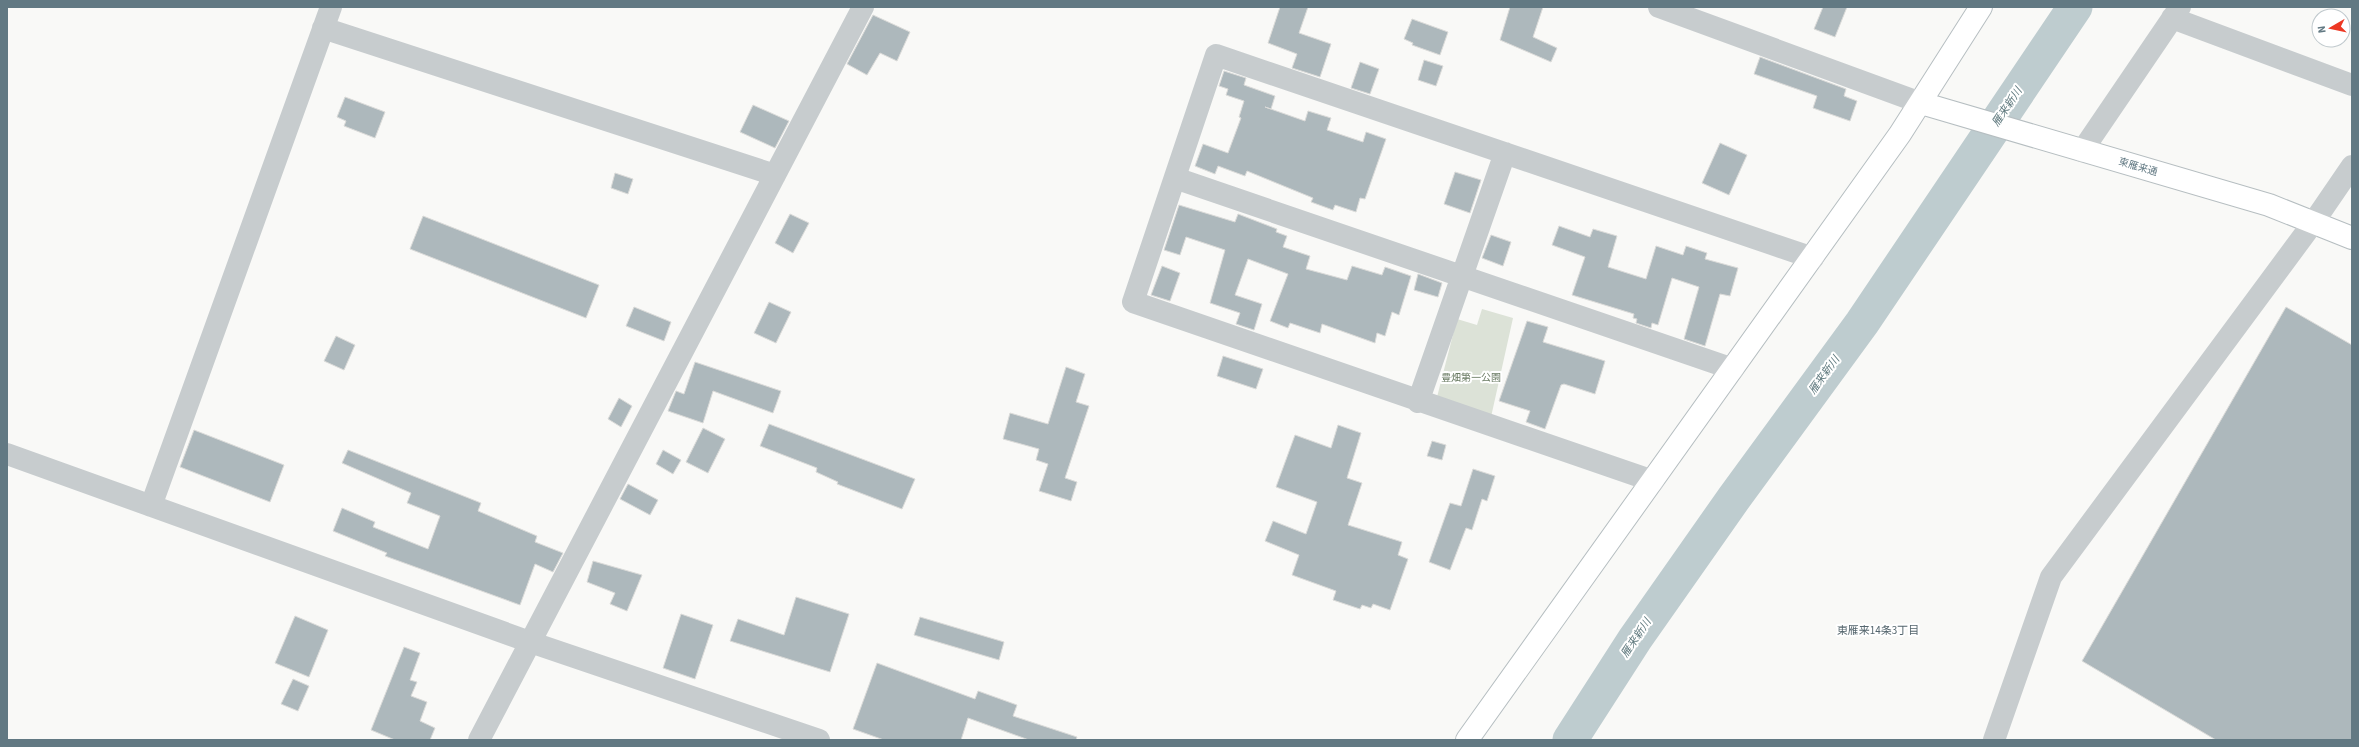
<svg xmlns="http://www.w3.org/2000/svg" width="2359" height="747" viewBox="0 0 2359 747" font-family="'Source Sans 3','Noto Sans JP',sans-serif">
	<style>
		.green { fill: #dce2d7 }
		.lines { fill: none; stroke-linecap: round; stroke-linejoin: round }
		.river { stroke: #becccf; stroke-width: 35 }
		.building { fill: #adb8bc; stroke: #dbdbd9 }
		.secondary-casing { stroke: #b6bec1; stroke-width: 24 }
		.street { stroke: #c7ccce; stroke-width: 22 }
		.secondary { stroke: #fff; stroke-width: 22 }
		.labels { text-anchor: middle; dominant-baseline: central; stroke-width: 4; stroke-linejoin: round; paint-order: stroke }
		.street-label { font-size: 10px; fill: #627983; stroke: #fff }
		.park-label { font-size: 10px; fill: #697a62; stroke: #fff }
		.water-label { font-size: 11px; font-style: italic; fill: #5e787d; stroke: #fff }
		.neighbourhood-label { font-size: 11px; fill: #55666e; stroke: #fff }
	</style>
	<rect width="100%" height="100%" fill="#f9f9f7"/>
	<path class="green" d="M1482,309L1513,318L1491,417L1436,401L1457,319L1477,325Z"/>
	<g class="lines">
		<path class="river" d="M1570,740L1635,639L1734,498L1862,323L2075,7"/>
	</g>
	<path class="building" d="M1280,7H1308L1299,33L1331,44L1320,77L1292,68L1297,54L1268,43Z
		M1510,7H1543L1533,37L1557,48L1551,62L1500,40Z
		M1823,7H1847L1835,37L1814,29Z
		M873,15L910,32L897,61L880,53L867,75L847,64Z
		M1412,19L1448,32L1440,55L1412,45L1413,43L1404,39Z
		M1760,57L1846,89L1844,96L1857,101L1850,121L1813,108L1817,96L1754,74Z
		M1424,60L1443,66L1436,86L1418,80Z
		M1360,62L1379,69L1370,94L1351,88Z
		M1224,71L1246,78L1244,85L1275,96L1271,109L1265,107L1305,121L1308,111L1331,118L1327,130L1363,142L1366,132L1386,139L1365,199L1360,198L1356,212L1335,205L1333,210L1311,202L1313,198L1247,171L1245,176L1218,166L1215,174L1195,166L1203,144L1228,153L1241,118L1239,117L1244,101L1226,95L1228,89L1219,86Z
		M345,97L385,112L375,138L344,126L346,121L337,117Z
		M753,105L789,121L775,148L740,132Z
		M1720,143L1747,155L1729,195L1702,183Z
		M1455,172L1481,180L1470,213L1444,204Z
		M615,173L633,179L628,194L611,188Z
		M1179,205L1235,222L1238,214L1277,229L1276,232L1287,236L1283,247L1310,256L1306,269L1347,280L1352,266L1382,275L1385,267L1411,276L1399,315L1392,312L1385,336L1377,333L1375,343L1322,324L1320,333L1290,323L1288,328L1270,321L1288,274L1248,259L1235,295L1262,304L1254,330L1236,324L1240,313L1210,303L1225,250L1186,237L1180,255L1164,250Z
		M790,214L809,223L793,253L775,243Z
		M423,216L599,285L586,318L410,249Z
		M1559,226L1590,237L1593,229L1617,236L1608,267L1646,279L1656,246L1683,255L1686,246L1707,253L1705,259L1738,268L1730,296L1720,294L1705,346L1684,339L1699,287L1672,278L1658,325L1652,323L1651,328L1636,323L1637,319L1633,318L1634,314L1572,295L1585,257L1552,245Z
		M1491,235L1511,242L1503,266L1482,258Z
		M1162,266L1180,273L1170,301L1151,295Z
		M1418,274L1442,283L1438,297L1414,290Z
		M769,302L791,312L776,343L754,333Z
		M634,307L671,322L664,341L626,326Z
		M2286,307L2352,345V740H2216L2082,661Z
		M1527,321L1548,327L1543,342L1605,361L1595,394L1564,384L1561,385L1545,429L1526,422L1530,411L1499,401Z
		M336,336L355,345L344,370L324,361Z
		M1223,356L1263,369L1256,389L1217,376Z
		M695,362L781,391L773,413L713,391L703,423L668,411L676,391L684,394Z
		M1066,367L1085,374L1076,402L1089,406L1065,478L1077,482L1071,501L1039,491L1048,464L1036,460L1039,449L1003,439L1010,413L1048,424Z
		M619,398L632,406L621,427L608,419Z
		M769,424L915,479L902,509L837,484L838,482L816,472L817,468L760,446Z
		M1338,425L1361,433L1347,478L1362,483L1348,525L1402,542L1398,555L1408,559L1390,610L1373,604L1371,608L1362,605L1360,609L1333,600L1336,591L1292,575L1299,555L1265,541L1273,521L1306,534L1317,502L1276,487L1295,435L1331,448Z
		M703,428L725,439L708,473L686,462Z
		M194,430L284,465L270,502L180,467Z
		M1432,441L1446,445L1442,460L1427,456Z
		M348,450L481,503L478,511L537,536L535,542L563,553L553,572L535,564L520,605L385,556L387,553L333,531L342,508L375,522L373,527L428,549L440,516L407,503L411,493L342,463Z
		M663,450L681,460L673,474L656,464Z
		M1473,469L1495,476L1487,501L1482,499L1472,530L1466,528L1450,570L1429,562L1450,503L1461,506Z
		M628,484L658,500L650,515L620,499Z
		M593,561L642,575L627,611L610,604L615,593L587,582Z
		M796,597L849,614L830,672L730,641L738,619L784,635Z
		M681,614L713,625L695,679L663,668Z
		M295,616L328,630L309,677L275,663Z
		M920,617L1004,642L999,660L914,635Z
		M404,647L420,653L410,680L417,682L411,696L427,702L420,721L435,728L430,740H395L371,730Z
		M877,663L975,699L978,691L1017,705L1013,716L1077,737L1076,740H1029L968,718L961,740H884L853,729Z
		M293,679L309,686L298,711L281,704Z"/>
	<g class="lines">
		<g class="secondary-casing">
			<path id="secondary" d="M1921,103L2269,205L2352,238
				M1467,740L1900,134L1981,7"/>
		</g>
		<path class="street" d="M1659,7L1921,103
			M2172,18L2352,85
			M323,28L775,175
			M2082,151L2180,7
			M1175,178L1733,369
			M1418,402L1505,153
			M7,454L530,642L819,740
			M1653,481L1133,302L1216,55L1813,258
			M151,506L331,7
			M479,740L863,7
			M1994,740L2051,577L2313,223L2352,166"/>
		<use href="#secondary" class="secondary"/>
	</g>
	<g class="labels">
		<g class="street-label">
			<text transform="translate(2138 167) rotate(16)">東雁来通</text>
		</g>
		<g class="park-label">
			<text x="1471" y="378">豊畑第一公園</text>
		</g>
		<g class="water-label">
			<text transform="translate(2007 107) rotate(-56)">雁来新川</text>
			<text transform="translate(1824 375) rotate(-54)">雁来新川</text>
			<text transform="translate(1636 638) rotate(-56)">雁来新川</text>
		</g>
		<g class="neighbourhood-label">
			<text x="1878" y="630">東雁来14条3丁目</text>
		</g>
	</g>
	<rect width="2359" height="747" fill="none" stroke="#627983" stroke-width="16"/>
	<g transform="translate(2331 28) rotate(261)"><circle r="19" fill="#ffffff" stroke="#c0c9cd"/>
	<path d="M0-3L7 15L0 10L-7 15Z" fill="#ed3823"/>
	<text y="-6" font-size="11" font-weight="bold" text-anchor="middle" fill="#627983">N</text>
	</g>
</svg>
